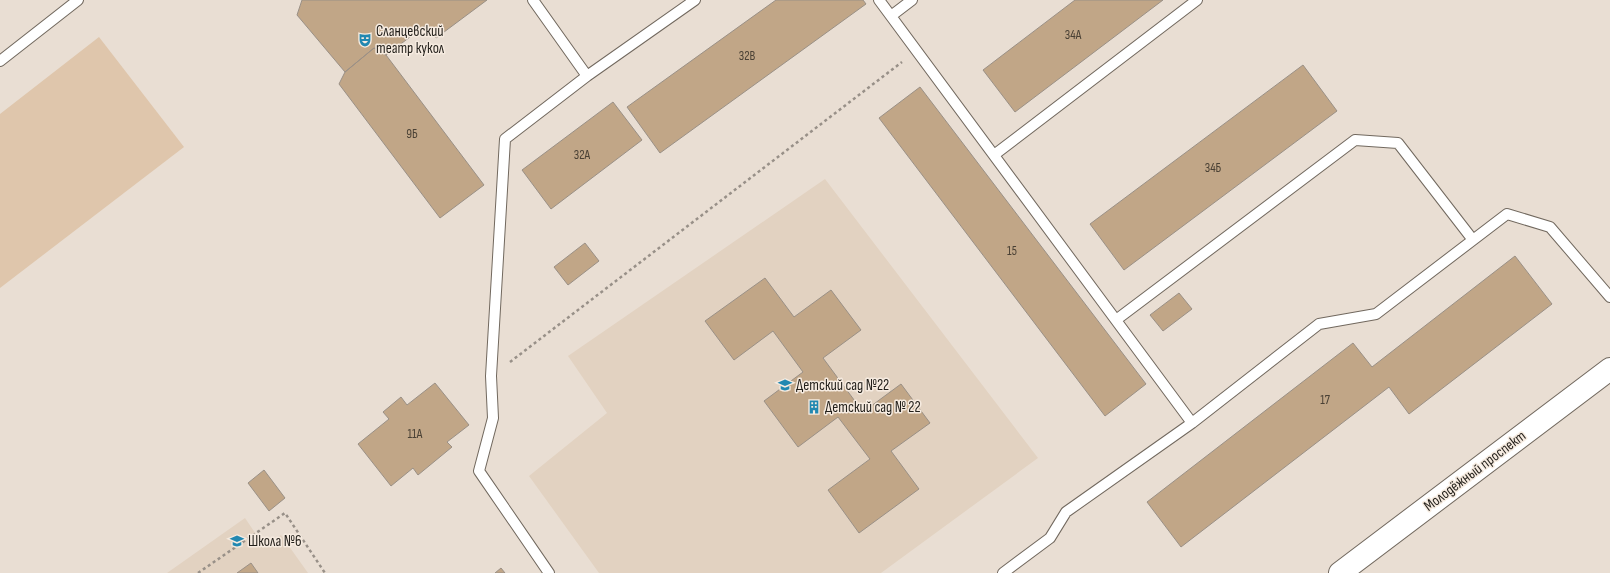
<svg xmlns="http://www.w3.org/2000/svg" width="1610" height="573" viewBox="0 0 1610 573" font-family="'Sofia Sans Condensed',sans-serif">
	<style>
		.built { fill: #e2d2c1 }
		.green { fill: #dfc6ac }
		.building { fill: #c1a687; stroke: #9a9086 }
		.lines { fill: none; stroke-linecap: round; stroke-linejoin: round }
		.service-casing { stroke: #71685e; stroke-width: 12 }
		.tertiary-casing { stroke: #71685e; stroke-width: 24 }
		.path { stroke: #989088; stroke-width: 2.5; stroke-dasharray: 3 3; stroke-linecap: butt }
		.service { stroke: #fff; stroke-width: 10 }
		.tertiary { stroke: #fff; stroke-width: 22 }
		.labels { text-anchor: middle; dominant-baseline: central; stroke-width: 3; stroke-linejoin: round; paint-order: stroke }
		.number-label { font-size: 13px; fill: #4a4135 }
		.poi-label { font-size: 15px; fill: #221f1a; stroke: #f6ebe0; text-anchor: start }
		.street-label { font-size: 15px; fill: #221f1a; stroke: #f6ebe0 }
	</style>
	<rect width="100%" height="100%" fill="#e9ded3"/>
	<path class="built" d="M825,179L1038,458L881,573H599L529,476L607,413L568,356Z
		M245,518L264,546L281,535L308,573H167Z"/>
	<path class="green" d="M99,37L184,147L0,288V114Z"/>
	<path class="building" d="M302,0H487L436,38L426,25L386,55L374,48L345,72L297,15Z
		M776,0H863L866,4L660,153L627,107Z
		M1075,0H1163L1015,112L983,70Z
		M374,48L386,55L484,185L440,218L339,84L345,72Z
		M1303,65L1337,111L1124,270L1090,224Z
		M920,87L1146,384L1105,416L879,118Z
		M613,102L642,140L551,209L522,170Z
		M585,243L599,261L568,285L554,267Z
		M1515,256L1552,304L1409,414L1389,387L1181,547L1147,502L1353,343L1372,367Z
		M765,278L794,317L831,290L861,330L823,358L863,412L901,384L930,423L891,451L919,489L859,533L828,490L870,459L838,417L798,447L764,401L803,372L773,331L734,360L705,321Z
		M1179,293L1192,309L1163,331L1150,315Z
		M435,383L469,425L447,442L452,447L418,475L413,468L391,486L358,444L389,419L383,412L401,397L407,405Z
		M264,470L285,498L269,511L248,483Z
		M251,563L258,573H237Z
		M501,568L505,573H495Z"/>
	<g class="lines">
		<g class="service-casing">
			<path id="service" d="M533,0L587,76L505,139L491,376L493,418L479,471L549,573
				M879,0L1192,423
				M891,16L912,0
				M0,61L78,0
				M587,76L695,0
				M994,155L1197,0
				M1116,320L1355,140L1398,143L1473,240
				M1003,573L1050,538L1066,512L1192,423L1319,324L1376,314L1507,214L1550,227L1610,297"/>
		</g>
		<g class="tertiary-casing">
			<path id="tertiary" d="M1340,573L1610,369"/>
		</g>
		<path class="path" d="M510,362L902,62
			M198,573L285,513L325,573"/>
		<use href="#service" class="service"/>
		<use href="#tertiary" class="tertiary"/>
	</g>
	<defs>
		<g id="theatre-bare" transform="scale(1.08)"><path d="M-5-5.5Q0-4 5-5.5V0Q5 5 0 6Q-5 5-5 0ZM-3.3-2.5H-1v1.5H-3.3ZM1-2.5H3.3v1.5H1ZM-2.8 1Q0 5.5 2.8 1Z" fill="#2288b1" stroke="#f6ebe0" stroke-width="2.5" paint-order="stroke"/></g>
		<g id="school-bare" transform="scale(1.08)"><path d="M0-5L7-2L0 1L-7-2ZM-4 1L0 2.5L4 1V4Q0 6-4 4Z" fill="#2288b1" stroke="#f6ebe0" stroke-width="2.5" paint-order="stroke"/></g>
		<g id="building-bare" transform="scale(1.08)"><path d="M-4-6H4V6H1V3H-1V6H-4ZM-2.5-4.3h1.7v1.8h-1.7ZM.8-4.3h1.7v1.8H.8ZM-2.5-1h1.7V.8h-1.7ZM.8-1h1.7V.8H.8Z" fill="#2288b1" stroke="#f6ebe0" stroke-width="2.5" paint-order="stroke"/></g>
	</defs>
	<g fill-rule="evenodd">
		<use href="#theatre-bare" x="365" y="40"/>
		<use href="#school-bare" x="785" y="385"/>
		<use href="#building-bare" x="814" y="407"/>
		<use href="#school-bare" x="237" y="541"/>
	</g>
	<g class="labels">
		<g class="number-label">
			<text x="1073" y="35">34А</text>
			<text x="747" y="56">32В</text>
			<text x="412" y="134">9Б</text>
			<text x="582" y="155">32А</text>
			<text x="1213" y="168">34Б</text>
			<text x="1012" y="251">15</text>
			<text x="1325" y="400">17</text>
			<text x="415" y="434">11А</text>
		</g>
		<g class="poi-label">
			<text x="376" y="31">Сланцевский<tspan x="376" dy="17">театр кукол</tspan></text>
			<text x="796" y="385">Детский сад №22</text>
			<text x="825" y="407">Детский сад № 22</text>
			<text x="248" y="541">Школа №6</text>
		</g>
		<g class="street-label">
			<text transform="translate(1475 471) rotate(-37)">Молодёжный проспект</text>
		</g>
	</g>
</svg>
